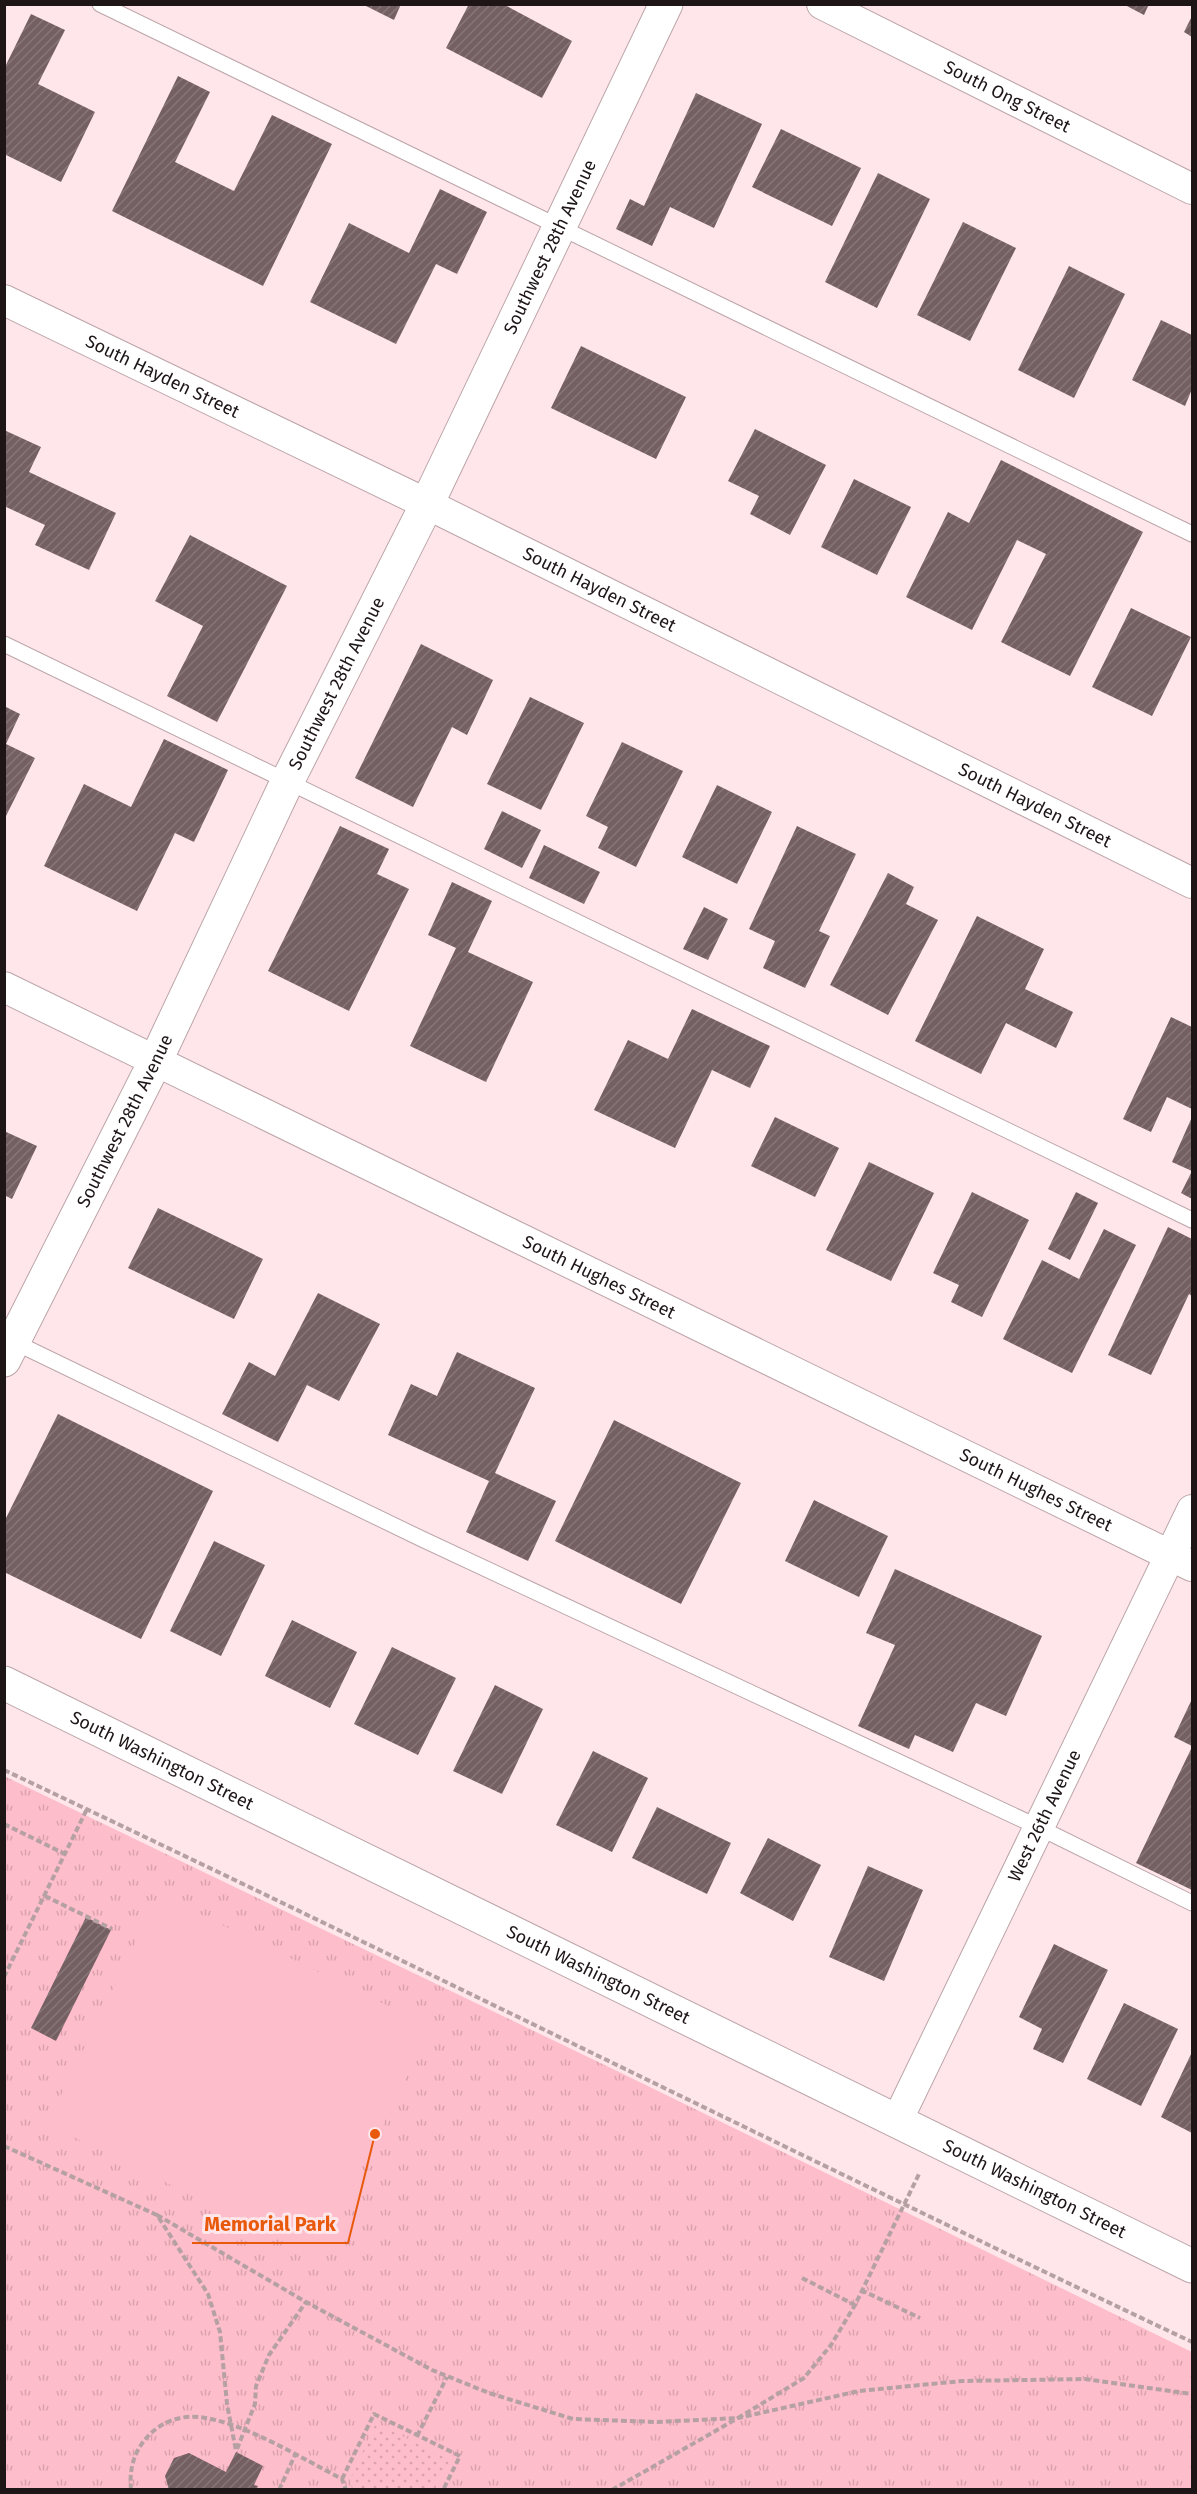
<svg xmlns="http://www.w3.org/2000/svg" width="1197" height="2494" viewBox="0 0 1197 2494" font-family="'Fira Sans',sans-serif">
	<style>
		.grass { fill: url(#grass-tufts) }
		.garden { fill: url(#garden-dots) }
		.pitch { fill: #febdca }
		.building { fill: url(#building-hatch) }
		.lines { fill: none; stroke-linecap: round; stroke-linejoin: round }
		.lane-casing { stroke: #bca5a9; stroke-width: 17 }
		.street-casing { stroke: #bca5a9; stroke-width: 32 }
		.secondary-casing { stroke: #bca5a9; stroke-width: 35 }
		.path { stroke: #b5a1a4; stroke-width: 4; stroke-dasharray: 6 3; stroke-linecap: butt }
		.lane { stroke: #fff; stroke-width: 15 }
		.street { stroke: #fff; stroke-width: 30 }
		.secondary { stroke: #fff; stroke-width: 33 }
		.labels { text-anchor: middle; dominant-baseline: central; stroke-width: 6; stroke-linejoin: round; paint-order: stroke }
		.street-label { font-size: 18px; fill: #1e1517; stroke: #ffe6ea }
		.leader { fill: none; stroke: #e8590c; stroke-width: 2 }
		.callout-dot { fill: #e8590c; stroke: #ffe6ea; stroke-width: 2 }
		.callout-label { font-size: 20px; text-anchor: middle; font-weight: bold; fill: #e8590c; stroke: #ffe6ea; stroke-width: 6; stroke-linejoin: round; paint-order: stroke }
	</style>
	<defs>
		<pattern id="grass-tufts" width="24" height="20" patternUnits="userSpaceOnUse" patternTransform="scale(1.5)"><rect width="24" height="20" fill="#febdca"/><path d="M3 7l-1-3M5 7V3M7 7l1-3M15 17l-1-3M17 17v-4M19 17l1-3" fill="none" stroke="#d9a2ad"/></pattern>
		<pattern id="garden-dots" width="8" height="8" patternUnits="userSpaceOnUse" patternTransform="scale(1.5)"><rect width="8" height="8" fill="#febdca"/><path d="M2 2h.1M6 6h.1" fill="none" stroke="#d9a2ad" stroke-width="1.8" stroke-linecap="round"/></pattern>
		<pattern id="building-hatch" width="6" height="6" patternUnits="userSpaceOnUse" patternTransform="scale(1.5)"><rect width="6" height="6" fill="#745f63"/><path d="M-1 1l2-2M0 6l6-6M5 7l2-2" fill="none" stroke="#867678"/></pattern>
	</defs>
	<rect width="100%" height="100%" fill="#ffe6ea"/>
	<path class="grass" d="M4,1776L615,2070L1192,2352V2489H5Z"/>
	<path class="garden" d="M376,2423L450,2460L435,2489H352L350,2479Z"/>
	<path class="pitch" d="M159,1894L431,2027L318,2257L47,2124Z"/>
	<path class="building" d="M362,4H401L394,20Z
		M469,4H503L572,41L542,98L446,48Z
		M1123,4H1149L1144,15Z
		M31,14L65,30L38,84L95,112L61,182L4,154V69Z
		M1192,16V37L1184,32Z
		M178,76L210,92L175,162L234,191L272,115L332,144L263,286L112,211Z
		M696,93L762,124L714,228L670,207L652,246L616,229L630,199L644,206Z
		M781,129L861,168L832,226L752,187Z
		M878,173L930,199L877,308L825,282Z
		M440,189L487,212L457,274L436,264L396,344L310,302L349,223L409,253Z
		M963,222L1016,248L970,341L917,315Z
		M1069,266L1125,294L1074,398L1018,370Z
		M1161,320L1192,335V389L1185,406L1132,380Z
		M581,346L686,397L656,459L551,408Z
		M755,429L826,465L790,535L750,514L759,496L728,481Z
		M4,430L41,447L29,472L116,513L89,570L35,545L45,525L4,506Z
		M1001,460L1143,532L1070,676L1001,642L1046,554L1017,540L972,630L906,597L948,512L969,523Z
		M854,479L911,507L877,575L821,547Z
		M190,535L287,586L217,722L167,696L203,626L155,601Z
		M1131,608L1191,637L1152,716L1092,687Z
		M421,644L493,680L467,735L452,727L413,807L355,778Z
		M530,697L584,723L541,810L487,784Z
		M4,706L20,714L6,744L35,758L4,820Z
		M164,739L228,770L194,842L175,833L137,911L44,866L84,784L131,807Z
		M622,742L683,771L636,867L598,848L608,827L586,816Z
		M717,785L772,812L737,884L682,857Z
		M502,811L541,830L522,868L484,849Z
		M340,826L389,849L377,874L409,889L349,1011L268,971Z
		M797,826L856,854L819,931L830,936L805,988L763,968L775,941L749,929Z
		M544,845L600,872L584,904L529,878Z
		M888,873L914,887L906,904L938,920L888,1015L830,985Z
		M452,882L492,901L468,952L533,982L486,1082L410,1046L456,948L428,935Z
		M704,907L728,919L708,960L683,949Z
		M977,916L1044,949L1025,989L1073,1012L1056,1048L1006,1023L981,1074L915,1041Z
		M692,1009L770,1046L750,1088L712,1070L675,1148L594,1110L628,1040L668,1059Z
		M1171,1017L1192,1027V1109L1167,1097L1151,1132L1123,1119Z
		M775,1117L839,1148L815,1197L751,1166Z
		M1192,1117V1199L1181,1193L1192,1171L1172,1162Z
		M4,1131L37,1146L12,1199L4,1195Z
		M869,1162L934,1193L891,1281L826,1250Z
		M972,1192L1029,1220L982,1317L951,1302L959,1285L933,1273Z
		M1076,1192L1098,1203L1070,1260L1048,1249Z
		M158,1208L263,1259L234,1319L128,1268Z
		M1168,1227L1192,1239V1296L1189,1294L1151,1375L1108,1355Z
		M1104,1229L1136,1245L1072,1373L1003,1339L1042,1260L1079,1279Z
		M318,1293L380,1324L339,1401L307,1385L278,1442L222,1414L249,1362L275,1376Z
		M457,1352L535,1388L495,1473L556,1501L528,1561L466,1532L489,1481L388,1435L411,1384L437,1396Z
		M58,1414L213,1491L141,1639L4,1572V1522Z
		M614,1420L741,1483L681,1604L555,1541Z
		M814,1500L888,1536L859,1597L785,1561Z
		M214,1541L265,1565L221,1656L170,1631Z
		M895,1569L1042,1636L1006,1716L976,1703L953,1752L915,1735L909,1749L858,1726L895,1645L866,1633Z
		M292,1620L357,1652L330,1708L265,1676Z
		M392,1647L456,1678L418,1755L354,1724Z
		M495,1685L543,1709L502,1794L453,1771Z
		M1192,1699V1746L1174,1737Z
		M1192,1747V1890L1136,1863Z
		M593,1751L648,1778L612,1852L556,1825Z
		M657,1807L731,1843L707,1894L632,1858Z
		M768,1838L821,1865L793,1921L740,1893Z
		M868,1866L923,1890L884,1981L829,1957Z
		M86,1917L111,1930L56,2041L31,2028Z
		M1054,1944L1108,1970L1063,2063L1033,2049L1042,2029L1019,2017Z
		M1124,2003L1178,2029L1141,2106L1087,2079Z
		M1192,2052V2133L1161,2117Z
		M236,2452L263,2466L254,2485L258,2486L256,2490H169L165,2476L174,2458L189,2453L226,2472Z"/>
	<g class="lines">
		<g class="lane-casing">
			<path id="lane" d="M100,4L1192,534
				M4,644L1192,1220
				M10,1340L422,1539L1038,1827L1192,1903"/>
		</g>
		<g class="street-casing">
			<g id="street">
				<path id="s1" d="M822,4L1192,189"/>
				<path id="s2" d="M4,300L427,504L1192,883"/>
				<path id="s3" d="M4,987L1192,1566"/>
				<path id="s4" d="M897,2121L1192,1510"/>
			</g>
		</g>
		<g class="secondary-casing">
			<g id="secondary">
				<path id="s5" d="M4,1360L155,1062L287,782L427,504L666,4"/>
				<path id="s6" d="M4,1683L1192,2266"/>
			</g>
		</g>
		<path class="path" d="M4,1770C402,1958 795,2154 1192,2342
			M4,1824L65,1854
			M45,1896L112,1929
			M4,1977L87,1809
			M4,2146L157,2215L208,2294L220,2332L227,2404L236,2451
			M157,2215L306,2302L432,2370L489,2393L573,2419L657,2422L738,2418L804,2378L831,2345L855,2305L920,2172
			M802,2278L855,2305
			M861,2290L920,2318
			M417,2436L447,2377
			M237,2449L255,2404L256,2386L269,2355L306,2302
			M342,2479L374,2414L460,2456L443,2490
			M131,2490C129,2468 134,2451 149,2435C162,2422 180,2415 199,2417C244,2422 301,2458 342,2479L346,2490
			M279,2490L295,2455
			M612,2490L738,2418L859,2391L962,2381L1085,2379L1192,2394"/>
		<use href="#lane" class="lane"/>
		<use href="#street" class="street"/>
		<use href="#secondary" class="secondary"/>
	</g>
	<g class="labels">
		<g class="street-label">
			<text stroke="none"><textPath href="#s1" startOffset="207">South Ong Street</textPath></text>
			<text stroke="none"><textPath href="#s5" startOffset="1240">Southwest 28th Avenue</textPath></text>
			<text stroke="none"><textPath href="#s2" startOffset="176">South Hayden Street</textPath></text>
			<text stroke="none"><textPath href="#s2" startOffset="662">South Hayden Street</textPath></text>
			<text stroke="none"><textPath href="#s5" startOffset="754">Southwest 28th Avenue</textPath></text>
			<text stroke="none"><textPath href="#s2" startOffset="1148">South Hayden Street</textPath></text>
			<text stroke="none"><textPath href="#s5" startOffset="268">Southwest 28th Avenue</textPath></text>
			<text stroke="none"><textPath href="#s3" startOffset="662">South Hughes Street</textPath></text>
			<text stroke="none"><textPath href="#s3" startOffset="1148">South Hughes Street</textPath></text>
			<text stroke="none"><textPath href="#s6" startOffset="176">South Washington Street</textPath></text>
			<text stroke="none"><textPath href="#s4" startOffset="339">West 26th Avenue</textPath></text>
			<text stroke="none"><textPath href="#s6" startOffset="662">South Washington Street</textPath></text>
			<text stroke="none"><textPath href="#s6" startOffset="1148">South Washington Street</textPath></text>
		</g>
	</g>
	<path class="leader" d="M375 2134L348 2243H192"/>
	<circle class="callout-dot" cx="375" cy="2134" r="6"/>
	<g class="callout-label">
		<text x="270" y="2231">Memorial Park</text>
	</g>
	<rect width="1197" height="2494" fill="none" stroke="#1e1517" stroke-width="12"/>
</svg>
